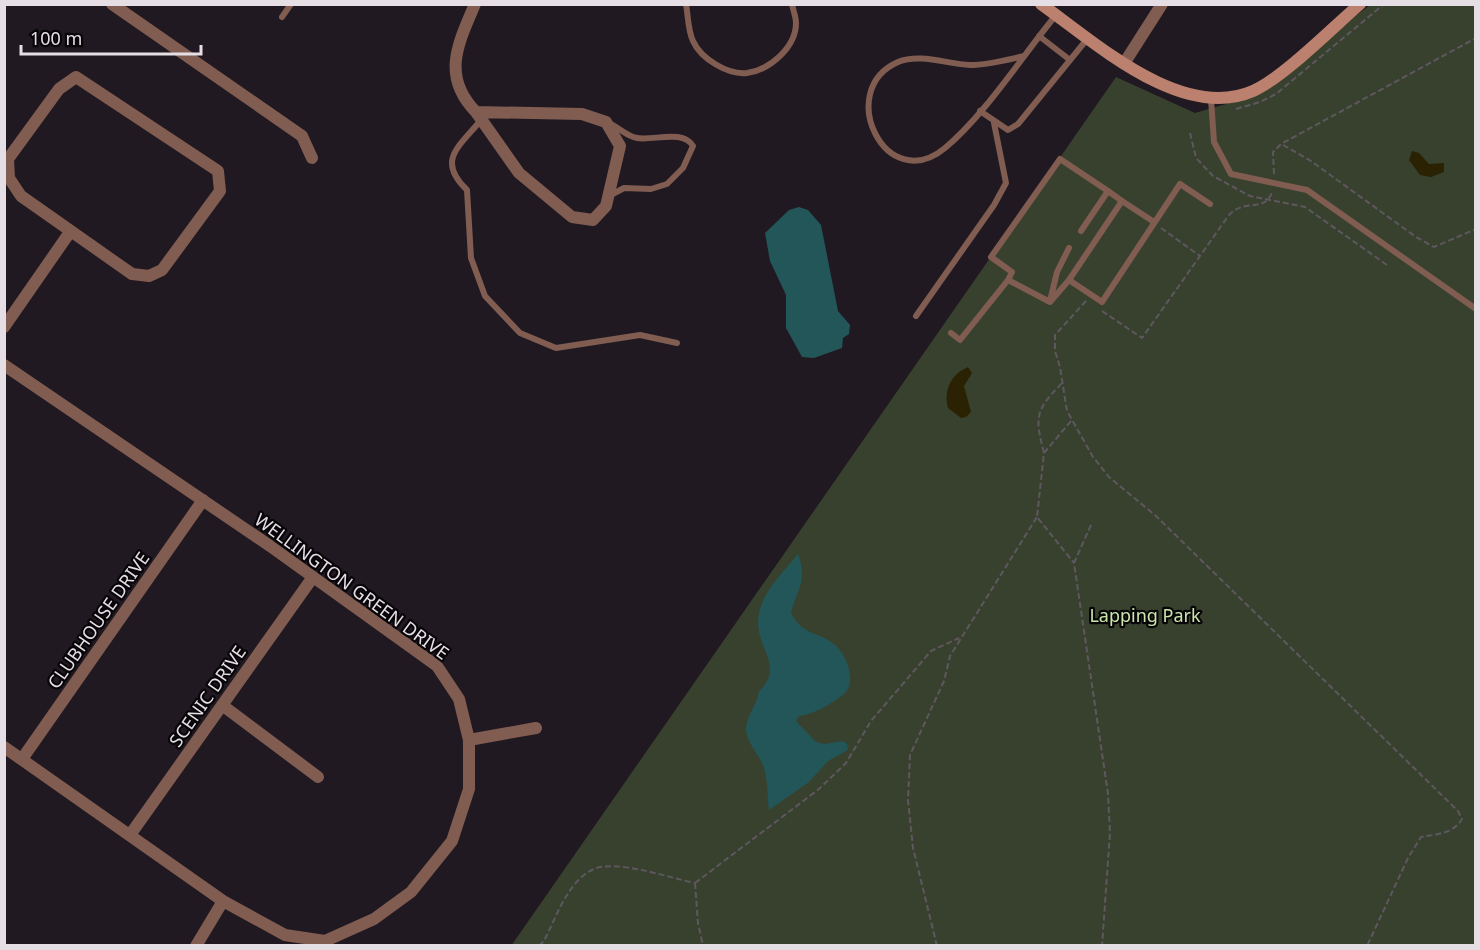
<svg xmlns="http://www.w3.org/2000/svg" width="1480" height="950" viewBox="0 0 1480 950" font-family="'Noto Sans',sans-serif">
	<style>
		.green { fill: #38412e }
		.sand { fill: #2a2202 }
		.water { fill: #235658 }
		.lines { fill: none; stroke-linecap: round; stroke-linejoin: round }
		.path { stroke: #5e575f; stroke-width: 2; stroke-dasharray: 6 3; stroke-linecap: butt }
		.service { stroke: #815c51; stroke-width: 6 }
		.minor { stroke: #815c51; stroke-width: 12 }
		.secondary { stroke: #bb816e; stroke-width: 12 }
		.labels { text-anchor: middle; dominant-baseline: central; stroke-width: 4.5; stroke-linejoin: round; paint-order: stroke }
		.street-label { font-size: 18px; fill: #e5dfe5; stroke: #080508 }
		.park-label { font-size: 18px; fill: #cae6aa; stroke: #080508 }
	</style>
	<rect width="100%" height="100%" fill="#201921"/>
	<path class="green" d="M1370,5H1475V945L511,946L1116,77L1195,113L1247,98Z"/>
	<path class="sand" d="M1412,151L1419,153L1429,164L1444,163V172L1431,177L1420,175L1409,160Z
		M968,367L972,373L964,386L971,412L966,417L961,418L948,408C943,391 951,374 968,367Z"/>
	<path class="water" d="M799,207L808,210L821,225L838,311L850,325L849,334L843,338L842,348L814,358L802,357L786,328V295L770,261L765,233L789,210Z
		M798,554C808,581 797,589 791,613C803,636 818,631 835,645C847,655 857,682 844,694C831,704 815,714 799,716L796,721L816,742L824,744L843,741L847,744L848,750L828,761L809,782L769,810C767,795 768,782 764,768C760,755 747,744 746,730C746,715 757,706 759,691C787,665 752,647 759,613C764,589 784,572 798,554Z"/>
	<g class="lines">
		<path class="path" d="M1236,109L1260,102L1276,94L1384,4
			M1190,133L1196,158L1213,176L1250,196L1305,207L1387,265
			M1283,145L1311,161L1416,237L1434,247L1476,229
			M1274,174L1273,152L1281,144L1476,38
			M1161,228L1200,256
			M1086,301L1055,335V351L1060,367L1067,411L1093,457L1109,477L1156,516L1458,811L1462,819C1453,834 1437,834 1421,837L1408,858L1367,946
			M1102,311L1142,338L1229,215C1245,198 1265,213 1272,192
			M1071,421L1044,453L1037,517L1074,563
			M1044,453C1034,415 1036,410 1063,382
			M1091,525L1074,563L1108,794L1110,833L1102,946
			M695,883L819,789L846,763L871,721L931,651L959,638
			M695,883L698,923L703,946
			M539,946L544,941C556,918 568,880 594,869C616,859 670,878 695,883
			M937,946L913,848L908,800L910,755L944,681L950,656L1037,517"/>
		<path class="service" d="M686,4C688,15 688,31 693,41C701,59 728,75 747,73C770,70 796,47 796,23C796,17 793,10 792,4
			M282,17L291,4
			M1039,36L1070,60
			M1024,56C1006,60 988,65 970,65C947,64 920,53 898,62C834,90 886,197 945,148C984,116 1023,55 1056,15
			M1211,99L1214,142L1231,174L1307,190L1476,309
			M980,111L1008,130L1018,124L1088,38
			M481,120C459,147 436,160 467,190L471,258L485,296L520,333L556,348L640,335L677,343
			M607,122C617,126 627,137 637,138C653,141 683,129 693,146L683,168L667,184L651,189L624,188L609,196
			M1154,222L1122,201L1069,280L1102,302L1180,184L1210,204
			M1081,231L1108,191L1122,201
			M1008,280L1050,302L1069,280
			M1050,301L1057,272L1069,248
			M916,316L994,205L1006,183L994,123
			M951,333L960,340L1008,280L1012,272L991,257L1060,159L1108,191"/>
		<path class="minor" d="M112,4L302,136L312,158
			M475,4C458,44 441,76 476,112
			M1125,62L1162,4
			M76,77L218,171L220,191L162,270L149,276L132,274L21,196L9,178L8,159L59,89Z
			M476,112L582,114L606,122L620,146L606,206L593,220L572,217L519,173Z
			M4,327L70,232
			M4,365L270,546L437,666L459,699L469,740V789L452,841L411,892L374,919L325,941L285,935L223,901L4,747
			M222,705L318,777
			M469,740L536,728
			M22,759L203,500
			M130,835L313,577
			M196,946L223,901"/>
		<path class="secondary" d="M1041,4C1096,43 1182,122 1253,91C1284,77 1332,28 1360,4"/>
	</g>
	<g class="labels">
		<g class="street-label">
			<text transform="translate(352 586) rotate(36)">WELLINGTON GREEN DRIVE</text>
			<text transform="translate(98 620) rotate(-55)">CLUBHOUSE DRIVE</text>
			<text transform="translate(207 696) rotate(-55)">SCENIC DRIVE</text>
		</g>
		<g class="park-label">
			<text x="1145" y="615">Lapping Park</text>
		</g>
	</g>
	<rect width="1480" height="950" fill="none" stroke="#e5dfe5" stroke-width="12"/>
	<path d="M21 45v9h180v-9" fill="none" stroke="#e5dfe5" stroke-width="3"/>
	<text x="30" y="45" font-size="18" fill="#e5dfe5" stroke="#080508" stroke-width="4.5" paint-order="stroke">100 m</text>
</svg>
